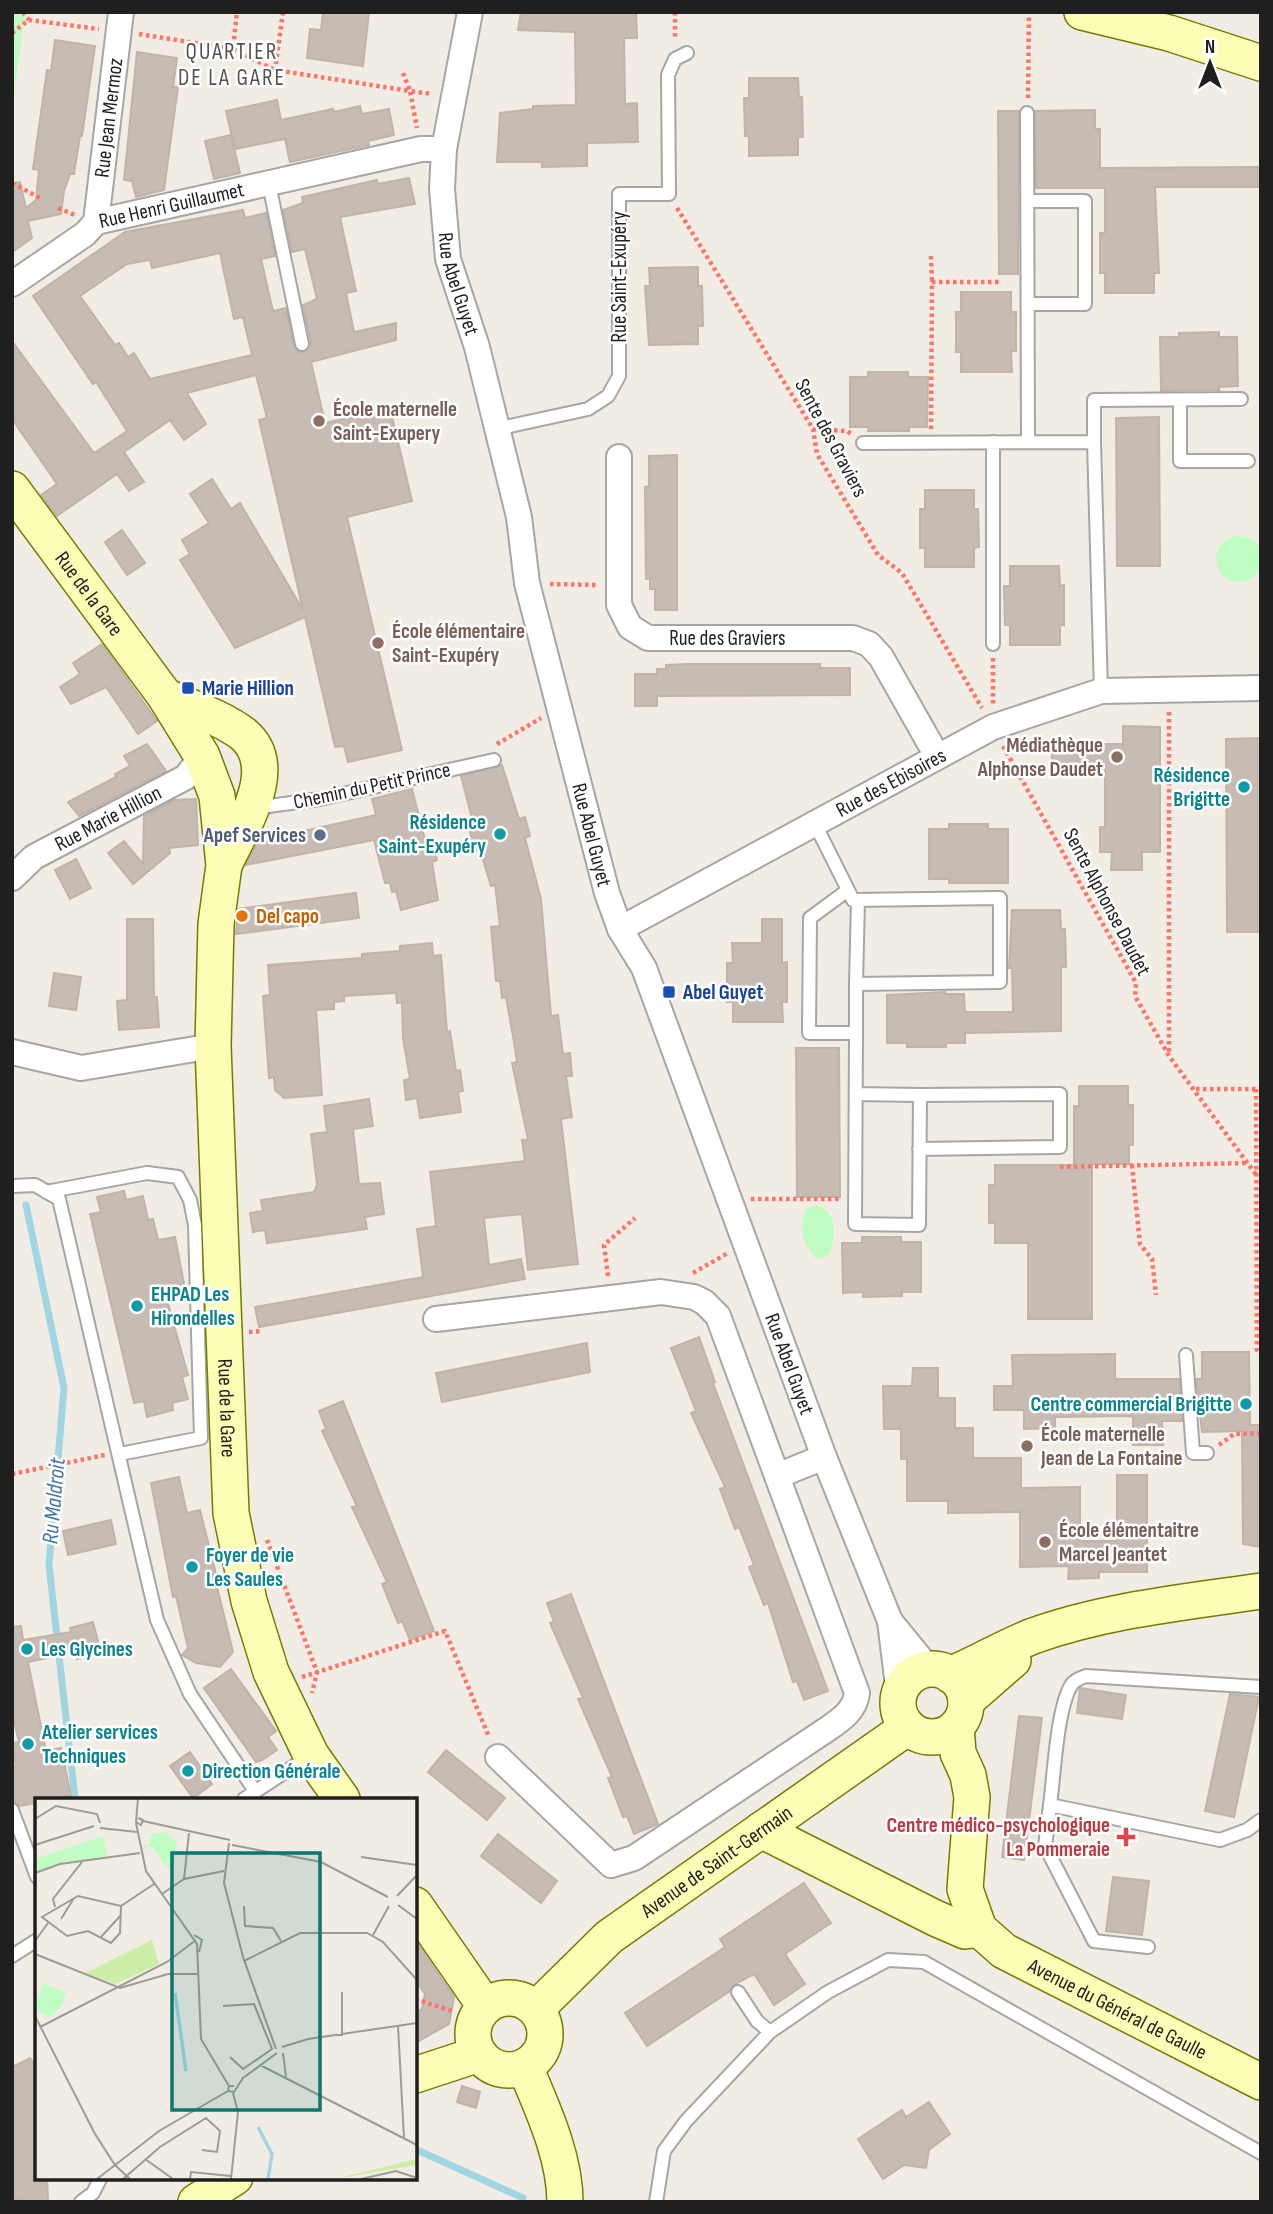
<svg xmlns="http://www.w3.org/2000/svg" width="1273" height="2214" viewBox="0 0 1273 2214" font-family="'Sofia Sans Condensed',sans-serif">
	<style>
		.park { fill: #bffdc2 }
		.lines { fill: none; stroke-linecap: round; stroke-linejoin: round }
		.stream { stroke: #a2d5e2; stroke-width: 7 }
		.building { fill: #c6bcb4; stroke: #c4b2a6; stroke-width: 2; fill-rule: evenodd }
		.lane-casing { stroke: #a6a6a6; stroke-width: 16 }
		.street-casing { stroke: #a6a6a6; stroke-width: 28 }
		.secondary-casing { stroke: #747d00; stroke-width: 38 }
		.path { stroke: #ff7368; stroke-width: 4.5; stroke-dasharray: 3.5 3.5; stroke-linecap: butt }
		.lane { stroke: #fff; stroke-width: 12 }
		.street { stroke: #fff; stroke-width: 24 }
		.secondary { stroke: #fdfeb6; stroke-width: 35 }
		.education-dot { fill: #8d6e63; stroke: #fff; stroke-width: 2.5 }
		.transit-dot { fill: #1a4fb4; stroke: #fff; stroke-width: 2.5 }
		.culture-dot { fill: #0f9aa8; stroke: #fff; stroke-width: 2.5 }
		.service-dot { fill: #5c6f8a; stroke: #fff; stroke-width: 2.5 }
		.food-dot { fill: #e8710a; stroke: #fff; stroke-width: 2.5 }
		.health-dot { fill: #e0444e; stroke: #fff; stroke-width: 2.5 }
		.labels { text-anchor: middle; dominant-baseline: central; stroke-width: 5; stroke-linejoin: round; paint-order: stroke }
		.street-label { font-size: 21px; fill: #1f1f1f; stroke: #fff }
		.education-label { font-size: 21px; font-weight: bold; fill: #785e54; stroke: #fff; text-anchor: start }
		.transit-label { font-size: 21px; font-weight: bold; fill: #164399; stroke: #fff; text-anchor: start }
		.culture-label { font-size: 21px; font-weight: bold; fill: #0d838f; stroke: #fff; text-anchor: start }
		.service-label { font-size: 21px; font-weight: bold; fill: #4e5e75; stroke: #fff; text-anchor: end }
		.food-label { font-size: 21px; font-weight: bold; fill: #c56008; stroke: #fff; text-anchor: start }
		.health-label { font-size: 21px; font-weight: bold; fill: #be3a42; stroke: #fff; text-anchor: end }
		.neighbourhood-label { font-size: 23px; letter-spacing: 2px; fill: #525252; stroke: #fff }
		.water-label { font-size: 23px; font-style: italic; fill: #3f76a6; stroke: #fff }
		.inset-river { fill: none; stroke: #a2d5e2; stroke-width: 3.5 }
		.inset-road { fill: none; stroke: #9d9b96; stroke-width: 2 }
		.view { fill: #0f766e; fill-opacity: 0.15; stroke: #0f766e; stroke-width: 3.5 }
		.inset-edge { fill: none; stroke: #1f1f1f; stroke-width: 3.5 }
	</style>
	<rect width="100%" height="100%" fill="#f1ede5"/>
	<path class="park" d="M12,12H25L12,110Z
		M1216 559a23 23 0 1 1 46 0a23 23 0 1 1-46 0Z
		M817,1205C839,1213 836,1238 828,1256L816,1259C803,1242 797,1228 807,1208Z"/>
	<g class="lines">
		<path class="stream" d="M26,1205L64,1388L49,1565L75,1799
			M415,2149L523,2198"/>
	</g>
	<path class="building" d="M323,12H369L363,66L307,58L310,29L321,30Z
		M521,12H636L637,38H624L625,104L637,103L638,142L587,143V166L542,167V162H497L500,113L533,109V106L576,105L575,32L518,30Z
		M55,40L95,46L82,136H80L74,174H70L64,191L61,214L28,221L32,238L12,252V183L20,182L26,208L36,200L39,170L33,169L47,70L51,71Z
		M137,52L177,58L173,87H178L164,190L136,197L132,181L124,180Z
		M749,78H798L799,97H802L803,137H798V155L749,156V136H745L744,98H749Z
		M277,100L281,120L333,109L334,112L360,106L362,114L389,109L394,135L368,141L369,145L290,162L285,139L235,149L226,111Z
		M1095,110V129H1100V168L1261,167V187H1155L1159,273H1154V293H1105V273H1100V233H1105V188H1036L1035,111Z
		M998,111H1019L1018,274H999Z
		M231,135L240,173L214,179L205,141Z
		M409,178L415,204L340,217L356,291L346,293L354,332L396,323V340L311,362L325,423L390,408L412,501L347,517L402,750L348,762L344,746L335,747L305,617L235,648L180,560L190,554L182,540L209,523L190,494L212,479L231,509L240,503L303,610L259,420L267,418L256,375L187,393L206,424L184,440L170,420L124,452L144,482L129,491L117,474L57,516L41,495L57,484L12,419V341L94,453L127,431L96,382L93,384L33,296L125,232L243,210L245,218L266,213L275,256L261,259L273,311L286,308L294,346L299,352H304L311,343L303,305L317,299L305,249L292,252L283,210L303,203L302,197L377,180L378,184ZM220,253L234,319L243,317L252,355L150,379L134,353L128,357L119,343L115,345L80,296L127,264L150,260L152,268Z
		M698,267V286H702L703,326H698V344L649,345L645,286H650L649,268Z
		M961,292H1011V312H1016V351H1011L1012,372H961V352H956V312H961Z
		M1219,332V337H1237L1238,386L1219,387V390L1161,391L1160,337H1179V333Z
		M868,372H908V377H928L927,427H909V431H868L869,427H850V377H868Z
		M1159,417L1160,566H1117L1116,418Z
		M677,455V610H655V589H650V578L646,579L645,487L649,486V456Z
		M925,490H974V509H978L979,547L974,548V567H925V548H920V509H925Z
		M122,530L145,563L127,575L105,542Z
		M1010,566H1059L1060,586L1064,585V625H1060V645H1010V625H1005L1004,586H1010Z
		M102,644L157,721L138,734L106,687L71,704L60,687L80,674L73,663Z
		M687,664H820V668H850V695L657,696V706H635V674H657V669H666V665Z
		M1123,726L1160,727V852H1142V870H1111L1112,852H1100V827H1105V769H1052V744H1123Z
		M1261,738V932H1227L1226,739Z
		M147,744L166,771L79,816L68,802L116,777L115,774L130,766L124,756Z
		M502,765L519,819L525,817L530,836L525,838L541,899L551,1016L558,1015L563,1054L570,1053L572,1076H566L572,1117L561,1119L578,1264L528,1270L522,1214L484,1218L489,1265L521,1259L525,1279L259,1327L255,1307L423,1277L417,1229L436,1226L430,1172L525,1161L522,1140H528L512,1063L517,1062L514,1042L506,997L502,998L500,981H496L491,927L500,926L495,885L491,886L480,850L475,851L470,832L475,830L461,776Z
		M412,789L426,844L433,842L437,860L432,862L438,900L401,910L396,891L392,892L390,883H385L374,840L246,865L258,841L376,815L372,799Z
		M196,799L198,845L169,848L170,853L133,884L108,853L124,841L143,864L144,816L174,800Z
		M949,824H988V829H1008V883H949V879H929V829H949Z
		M76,859L91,888L70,899L55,870Z
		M356,893L359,918L236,934L238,909Z
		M1012,910H1060L1061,929H1065L1066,967H1061V1031L965,1033V1043H946V1047H907V1043H887V995L945,992V994H964L965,1012H1013L1012,968H1009Z
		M127,919H153L154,997H157L159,1027L119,1030L117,1001L127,1000Z
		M762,919H782V963L787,962V1002H782L783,1022H733V1002H727V963H733L732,943H762Z
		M432,943L433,956L441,955L447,1032L450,1031L456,1071L460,1070L463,1091L458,1092L461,1112L420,1118L417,1098L406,1100L404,1080L410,1079L403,1038L402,1002L397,1003L396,993L344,996V1001L334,1002V1009L316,1010L322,1095L284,1098L275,1090L274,1077L269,1078L263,996L270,995L268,965L362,958V954L400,951V946Z
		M54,973L81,977L76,1010L49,1006Z
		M796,1048H839L840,1197H797Z
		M1079,1086H1128V1105H1133V1145H1129V1164H1092V1319H1028V1243H995V1223H989V1185H995V1165H1074V1106H1079Z
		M369,1099L373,1126L353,1129L359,1184L380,1183L384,1214L365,1217L367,1229L267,1243L265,1230L253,1232L250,1213L263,1211L261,1200L314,1192L317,1185L311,1134L327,1132L324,1106Z
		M124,1191L126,1200L143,1196L148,1220L153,1219L158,1240L175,1237L185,1289L165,1293L188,1375L182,1377L188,1399L172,1403L173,1410L147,1417L144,1401L134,1403L90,1214L101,1212L97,1197Z
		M862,1237H901V1242H921V1292H902V1296L863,1297V1292L843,1293L842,1243H862Z
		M699,1337L715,1382L713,1383L828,1691L804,1700L797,1681L793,1682L768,1603L764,1605L749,1567L754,1565L739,1527L735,1529L720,1489L725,1487L691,1413L696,1411L671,1348Z
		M587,1343L590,1372L442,1402L436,1373Z
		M1202,1352H1249L1250,1425H1261V1547L1243,1544L1242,1431L1202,1432L1196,1379H1202Z
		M1115,1354V1379H1179L1182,1421H1162L1163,1445H1133V1416L1055,1417V1428L1024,1429V1410H994V1386H1013L1012,1355Z
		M913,1368H938V1398H955V1428H973V1458H1021V1488L1080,1487V1541H1117V1475H1147V1572H1099V1578L1068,1579L1069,1566L1020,1567V1512L948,1513V1501H907V1459H901V1429H884L883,1386H912Z
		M343,1401L434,1631L410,1640L402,1621L398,1623L382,1584L387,1582L352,1507L357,1506L322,1431L326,1429L319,1411Z
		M179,1477L187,1513L200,1510L219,1586L217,1587L233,1652L220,1667L196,1663L182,1655L188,1648L176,1596L173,1597L151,1483Z
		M111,1520L116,1544L68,1555L63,1531Z
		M571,1594L658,1824L634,1834L627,1816L623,1817L608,1778L612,1777L578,1699L583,1698L550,1623L554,1622L547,1603Z
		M93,1622L101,1653L77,1659L76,1652L28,1662L46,1751L61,1748L71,1796L37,1799V1803L20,1806L14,1802L12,1793V1767L16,1766L12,1743L19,1742L12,1712V1627L21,1626L23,1640L71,1632L70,1628Z
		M231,1669L276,1731L268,1737L277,1750L262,1760L256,1762L204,1688Z
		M1080,1688L1126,1695L1122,1719L1077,1713Z
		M1230,1694L1259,1697L1234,1817L1205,1811Z
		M1019,1716L1042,1718L1024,1860L1002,1857Z
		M446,1750L505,1798L487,1820L428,1772Z
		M190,1752L212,1784L193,1798L170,1766Z
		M498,1834L557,1881L541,1903L481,1856Z
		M1113,1877L1149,1881L1142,1935L1106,1931Z
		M804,1883L831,1923L785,1954L805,1984L774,2005L754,1974L733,1985L730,1991L647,2046L625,2013L725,1947L720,1939Z
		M415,1940L454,1997L449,2024L415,2043V2013L422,2009L425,1994L415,1980Z
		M30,2058L37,2069V2177H47L48,2202H25L12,2198V2067Z
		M462,2086L480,2092L476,2108L457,2102Z
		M929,2102L950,2134L929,2150L926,2168L904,2165L883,2179L858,2139L902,2110L906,2117Z"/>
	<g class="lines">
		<g class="lane-casing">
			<path id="lane" d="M1027,113L1028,442
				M269,184L302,344
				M1028,201H1085V304H1028
				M1180,400V461H1248
				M496,429L588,409L608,396L619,376V194H669L668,75L675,59L687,53
				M993,442V644
				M1094,442V400L1241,399
				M863,443L1094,442L1101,691
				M254,808L320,799L494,760
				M815,824L853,900L1000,898V982L856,984L858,900
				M848,890L810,918L809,1033H856V984
				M856,1094L920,1095L919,1225L855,1224L856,1033
				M919,1149L1060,1147V1094L920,1095
				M12,1186L35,1185L59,1199L157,1620L190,1694L255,1791
				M46,1192L147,1173L178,1177L190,1200L195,1225L201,1438L120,1454
				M1186,1355L1193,1453H1207
				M1261,1687L1086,1676C1081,1678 1076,1679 1072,1684C1057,1706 1054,1776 1050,1805L1220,1840L1247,1830L1261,1820
				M244,1799L311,1755
				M1050,1805L1045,1846L1094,1941L1148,1947
				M12,1810L37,1877
				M12,1956L37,1940
				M738,1992L757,2021L770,2032
				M81,2202L93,2193L101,2177
				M656,2202L664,2151L686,2121L770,2032L828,1992L888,1960L924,1962L1261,2153"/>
		</g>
		<g class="street-casing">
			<g id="street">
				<path id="s1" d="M470,12L444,149L442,189L448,259L477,347L519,517L527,583L607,893L620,929L644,968L824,1457L890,1621L899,1694"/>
				<path id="s2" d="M96,222L121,12"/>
				<path id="s3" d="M12,284L85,234L96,222L421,149H444"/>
				<path id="s4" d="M619,457V605L630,627L648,638H853L869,644L881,657L937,756"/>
				<path id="s5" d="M12,878L34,857L186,777L202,756"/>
				<path id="s6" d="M620,929L993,727L1101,691L1261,688"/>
				<path d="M12,1052L81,1068L213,1046"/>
				<path d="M436,1319L661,1292L694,1297L704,1302L718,1316L857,1693C855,1710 842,1719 829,1728L634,1858L611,1865L498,1757"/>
				<path d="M777,1476L824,1457"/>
				<path d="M890,1621L930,1670"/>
			</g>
		</g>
		<g class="secondary-casing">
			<g id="secondary">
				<path d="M1082,12L1169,33L1261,63"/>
				<path id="s7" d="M12,489L165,696L202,756L217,796L224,865L216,924L213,1046L231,1513L249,1601L271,1672L311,1755L342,1799"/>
				<path d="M165,696C190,708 221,717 243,734C283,767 241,828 225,863"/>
				<circle cx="932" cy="1703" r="34"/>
				<path d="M950,1675C978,1663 1005,1647 1033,1636C1105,1610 1186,1602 1261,1591"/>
				<path d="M966,1701L1013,1660"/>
				<path id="s8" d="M956,1727L958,1753L968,1775L972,1797L965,1889L979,1929L1004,1951L1261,2082"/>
				<path d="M761,1830L935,1918L965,1931L979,1929"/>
				<path d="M415,1905L485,2006"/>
				<circle cx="509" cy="2034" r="36"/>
				<path id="s9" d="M536,2009L609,1937L908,1727"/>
				<path d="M525,2067C542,2108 565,2156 565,2202"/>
				<path d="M415,2075L479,2054"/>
				<path d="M196,2202L235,2177"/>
			</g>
		</g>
		<path class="path" d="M23,12L29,20
			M283,12L275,70L410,91L417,128
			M675,12V40
			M12,33L29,20L99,29
			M139,34L233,49L237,12
			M233,49L275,70
			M403,73L410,91L432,94
			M1028,98L1029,12
			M12,183L40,198
			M58,208L75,215
			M677,208L813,429L817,454L878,555L902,573L982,708
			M931,256L932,282
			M813,429L847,431L851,434
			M931,429L932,282H1002
			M550,584L597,585
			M993,658V705
			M1169,712V1053
			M497,744L541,718
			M1003,746L1136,983L1135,996L1169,1056L1257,1176
			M1196,1089H1261
			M1256,1089L1257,1350L1261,1355
			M1132,1165L1140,1244L1152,1259L1156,1295
			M1060,1167L1247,1163
			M751,1199H840
			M693,1273L728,1253
			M608,1276L604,1245L635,1218
			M249,1332L262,1331
			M1219,1445L1234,1434L1261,1433
			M12,1474L105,1455
			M267,1540L317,1672L312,1693
			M302,1677L445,1631L489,1737
			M415,1999L455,2012"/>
		<use href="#lane" class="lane"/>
		<use href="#street" class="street"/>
		<use href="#secondary" class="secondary"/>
	</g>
	<g class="education-dot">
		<circle cx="319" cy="421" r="7"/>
		<circle cx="378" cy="643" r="7"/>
		<circle cx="1117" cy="757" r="7"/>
		<circle cx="1027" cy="1446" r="7"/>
		<circle cx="1045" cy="1542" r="7"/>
	</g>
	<g class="transit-dot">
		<rect x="181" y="681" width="14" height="14" rx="3.5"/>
		<rect x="662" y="985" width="14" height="14" rx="3.5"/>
	</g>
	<g class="culture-dot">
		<circle cx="1244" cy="787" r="7"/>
		<circle cx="500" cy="834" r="7"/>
		<circle cx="137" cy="1306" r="7"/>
		<circle cx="1246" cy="1404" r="7"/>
		<circle cx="192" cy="1567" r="7"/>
		<circle cx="27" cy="1649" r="7"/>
		<circle cx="28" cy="1744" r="7"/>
		<circle cx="188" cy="1771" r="7"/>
	</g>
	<circle class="service-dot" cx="320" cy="835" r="7"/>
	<circle class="food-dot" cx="242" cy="916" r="7"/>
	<path class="health-dot" d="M1122.5 1826.5h7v7h7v7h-7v7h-7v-7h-7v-7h7z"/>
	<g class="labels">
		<g class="street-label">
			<text stroke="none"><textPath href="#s2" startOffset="105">Rue Jean Mermoz</textPath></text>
			<text stroke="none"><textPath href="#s3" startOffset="182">Rue Henri Guillaumet</textPath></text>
			<text transform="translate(619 277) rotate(-90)">Rue Saint-Exupéry</text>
			<text stroke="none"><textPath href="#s1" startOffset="276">Rue Abel Guyet</textPath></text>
			<text transform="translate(831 438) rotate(62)">Sente des Graviers</text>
			<text stroke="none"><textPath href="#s7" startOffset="130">Rue de la Gare</textPath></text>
			<text stroke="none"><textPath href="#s4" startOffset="273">Rue des Graviers</textPath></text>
			<text stroke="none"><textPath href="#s6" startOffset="308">Rue des Ebisoires</textPath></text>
			<text transform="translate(372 786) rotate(-12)">Chemin du Petit Prince</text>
			<text stroke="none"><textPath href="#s5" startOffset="114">Rue Marie Hillion</textPath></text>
			<text stroke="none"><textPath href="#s1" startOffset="844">Rue Abel Guyet</textPath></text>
			<text transform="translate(1107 902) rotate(62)">Sente Alphonse Daudet</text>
			<text stroke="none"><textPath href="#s1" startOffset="1410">Rue Abel Guyet</textPath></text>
			<text stroke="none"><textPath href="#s7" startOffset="984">Rue de la Gare</textPath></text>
			<text stroke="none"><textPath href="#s9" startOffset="234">Avenue de Saint-Germain</textPath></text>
			<text stroke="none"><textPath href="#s8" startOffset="368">Avenue du Général de Gaulle</textPath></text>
		</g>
		<g class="education-label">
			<text x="333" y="409">École maternelle<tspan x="333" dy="24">Saint-Exupery</tspan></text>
			<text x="392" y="631">École élémentaire<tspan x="392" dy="24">Saint-Exupéry</tspan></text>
			<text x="1103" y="745" text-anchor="end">Médiathèque<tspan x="1103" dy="24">Alphonse Daudet</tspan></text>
			<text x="1041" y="1434">École maternelle<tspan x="1041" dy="24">Jean de La Fontaine</tspan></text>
			<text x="1059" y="1530">École élémentaitre<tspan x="1059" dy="24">Marcel Jeantet</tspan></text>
		</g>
		<g class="transit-label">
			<text x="202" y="688">Marie Hillion</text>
			<text x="683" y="992">Abel Guyet</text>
		</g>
		<g class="culture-label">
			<text x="1230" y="775" text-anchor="end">Résidence<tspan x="1230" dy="24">Brigitte</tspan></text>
			<text x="486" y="822" text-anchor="end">Résidence<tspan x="486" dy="24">Saint-Exupéry</tspan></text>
			<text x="151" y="1294">EHPAD Les<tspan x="151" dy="24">Hirondelles</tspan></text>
			<text x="1232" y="1404" text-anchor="end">Centre commercial Brigitte</text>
			<text x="206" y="1555">Foyer de vie<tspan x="206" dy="24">Les Saules</tspan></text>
			<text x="41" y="1649">Les Glycines</text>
			<text x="42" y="1732">Atelier services<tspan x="42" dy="24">Techniques</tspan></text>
			<text x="202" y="1771">Direction Générale</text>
		</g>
		<g class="service-label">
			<text x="306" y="835">Apef Services</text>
		</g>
		<g class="food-label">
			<text x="256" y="916">Del capo</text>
		</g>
		<g class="health-label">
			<text x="1110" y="1825">Centre médico-psychologique<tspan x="1110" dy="24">La Pommeraie</tspan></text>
		</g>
		<g class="neighbourhood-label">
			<text x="232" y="52">QUARTIER<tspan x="232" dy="26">DE LA GARE</tspan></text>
		</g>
		<g class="water-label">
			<text transform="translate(54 1501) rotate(-85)">Ru Maldroit</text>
		</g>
	</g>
	<g transform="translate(35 1798)">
		<rect width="382" height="382" fill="#f1ede5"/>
		<path d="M117,142L124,166L80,186L50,175ZM381,361V367L299,381L345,370Z" fill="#cdeea7"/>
		<path d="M130,34L142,45L138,76L115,47L106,53L105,49L114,46L116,36ZM68,38L73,60L28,65L0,74V61ZM8,185L31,195L25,210L14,220L0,212Z" fill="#bffdc2"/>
		<path class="inset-river" d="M140,195L151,273M223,329L237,356L233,381"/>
		<path class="inset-road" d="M103,20L108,22L106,27L101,24L103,0M0,21L21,8L62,16L65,25M108,23L195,42M101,25L111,73L162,146L166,241L194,288M65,30L102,34M194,45L189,85L208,159L241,251M0,47L59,28M197,47L286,64L353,99M326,59L382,67M0,75L25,66L105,55M149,81L154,35M127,96L149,81L189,73M362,98L382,77M363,107L382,121M86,108L85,135L76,145L53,133L32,138L7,119L43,98L86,108L119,86M209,108L210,128L238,130L246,143M20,109L18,101L47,64M26,121L39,100M159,137L167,142L164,154M338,137L354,108M65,140L86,117M0,143L13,125M0,156L85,190L133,176H162M209,163L265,135H332L348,144L382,182M307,194V238M188,208L219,206L237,251L208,271L195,259M0,218L60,336L80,367L95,381M363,228L369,340M5,229L132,164L161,142M247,249L273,241L382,225M248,255L251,279M225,267L382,347M199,288H194L193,293L199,294L208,280L242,255M110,361L138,381M62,381L124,333L193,293M88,381L125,349L171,320L185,333L182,354L167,352M155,381L156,374L196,378M196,381L203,314L198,295M326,381L361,373L382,380"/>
		<path class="view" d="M137,55H285V312H137Z"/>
		<rect width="382" height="382" class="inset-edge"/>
	</g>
	<rect width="1273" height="2214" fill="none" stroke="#1f1f1f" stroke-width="28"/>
	<g transform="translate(1210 63)" stroke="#ffffff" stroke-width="5" paint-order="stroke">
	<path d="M0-5L12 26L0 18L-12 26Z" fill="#1f1f1f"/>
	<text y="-10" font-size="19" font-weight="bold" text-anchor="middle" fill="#1f1f1f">N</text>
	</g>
</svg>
